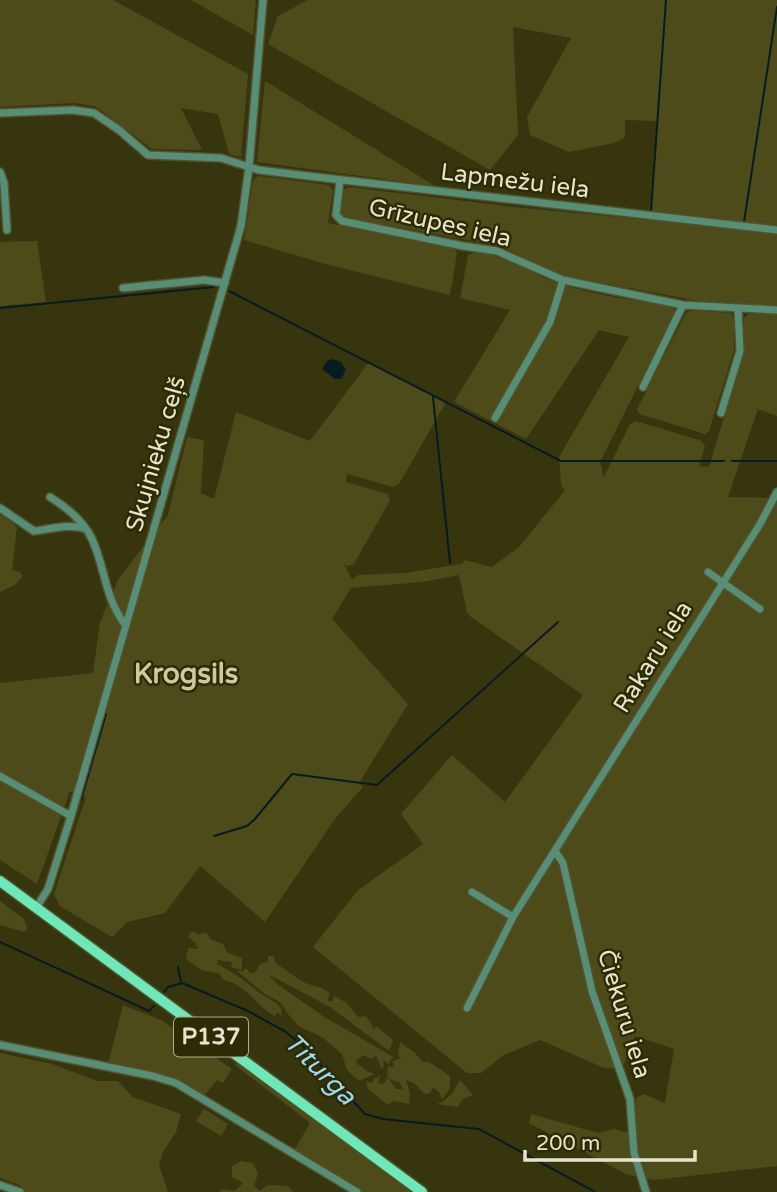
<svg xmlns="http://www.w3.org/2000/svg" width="777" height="1192" viewBox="0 0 777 1192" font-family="'Varela Round',sans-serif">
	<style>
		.green { fill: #4e4b1b }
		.water { fill: #061b22 }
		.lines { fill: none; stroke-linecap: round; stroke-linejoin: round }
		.stream { stroke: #061b22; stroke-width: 2 }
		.street-casing { stroke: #53512d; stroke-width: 10 }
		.primary-casing { stroke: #53512d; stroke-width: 13 }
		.street { stroke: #568e76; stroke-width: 7 }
		.primary { stroke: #6ce8b9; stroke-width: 10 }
		.labels { text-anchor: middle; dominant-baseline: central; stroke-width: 5; stroke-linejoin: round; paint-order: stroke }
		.shield { fill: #2d2b03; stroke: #aeac92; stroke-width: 2 }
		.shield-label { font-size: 23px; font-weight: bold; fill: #e5e4cf }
		.street-label { font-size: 24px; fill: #e5e4cf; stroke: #2d2b03 }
		.water-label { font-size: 26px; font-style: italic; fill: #9adaf4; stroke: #2d2b03 }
		.quarter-label { font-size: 28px; font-weight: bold; fill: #cbcaa0; stroke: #2d2b03 }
	</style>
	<rect width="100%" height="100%" fill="#37350e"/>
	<path class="green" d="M0,0H113L248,74L241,157L229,154L218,114L181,108L202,150L152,149L95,106L74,103L0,107Z
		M191,0H256L253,35Z
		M308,0H777V416L758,409L728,497L777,498V1166L654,1180L626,1174L529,1123L531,1114L598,1133L614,1129L632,1134L636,1098L643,1094L665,1103L674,1049L635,1036L622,1069L604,1068L540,1040L504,1055L481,1073H467L313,947L358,890L423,844L401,814L452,755L505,802L583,695L471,617L467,613L459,575L422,582L351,588L332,619L408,704L359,783L363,787L337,816L265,922L200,866L165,913L127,922L112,937L60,906L54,894L86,797L70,791L37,884L0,860V683L93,673L100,622L119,578L168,515L187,437L204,440L201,493L214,499L236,412L310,441L369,362L446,402L399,484L393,487L347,474L346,482L388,494L390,500L354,564L348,566L344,564L352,580L358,575L404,573L462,564L465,560L492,567L520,546L565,490L561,485L559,457L629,337L599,330L526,439L454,402L510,310L460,298L468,255C486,246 527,270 545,278C584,295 631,299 673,306L675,311L600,462L604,477L630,424L636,421L702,441L705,447L699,466L709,467L744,351V318L749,314L762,313L742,303L704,302L565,276L499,246L344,217L339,211L343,190L349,187L523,208L650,220L657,121L625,120V137L614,143L569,152L530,135L527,117L571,38L513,27L518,135L490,170L268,44L278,16Z
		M265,81L435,186L257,162Z
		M258,176L329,185L333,190L328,223L453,248L457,253L450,295L322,263L244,240L253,181Z
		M37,241L46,302L0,306V242Z
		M692,310L730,313L734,318V350L709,431L705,434L639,414L637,409L686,313Z
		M0,513L17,527L12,570L20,572L23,576L15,585L0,592Z
		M0,901L24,919L27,928L24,932L0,925Z
		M192,931L200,935L202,932L208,934L210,939L223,944L227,952L242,958V970L231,967L232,962L218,960L217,964C233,972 244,980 257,991C265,997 274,1000 281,1008L282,1016L277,1012L275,1016C258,1008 248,985 224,980L219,973L201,970L186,959L188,948L198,949L196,943L188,937Z
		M268,956H274L275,963C285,969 294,977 304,982C315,988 318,984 330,993L327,1000L332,1002L334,996L347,1003L358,1017L366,1016L374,1029L376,1026L393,1040L389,1051L330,1007L268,974L277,984L323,1016L393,1057L388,1064L383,1060L384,1067L381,1068L376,1055L372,1059L363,1055L355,1062L367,1071L375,1074L359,1081L347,1070L342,1054L322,1037L298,1026L288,1014L280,1002L265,994L237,971H243L246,968L251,974L256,971L260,964L268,962Z
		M123,1005L161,1020L232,1069L223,1083L217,1080L205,1095L169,1077L108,1064Z
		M400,1042L415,1053L423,1062H429L450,1076V1089L442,1099L439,1092L433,1088L430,1093L425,1094L414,1083L406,1080L410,1094L409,1104L393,1101L388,1105L368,1089L366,1081L372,1083L374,1078L380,1076L378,1083L384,1084L386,1079L390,1080L396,1089H403L400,1083L387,1078L388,1066L394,1067L393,1061L401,1058L398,1055Z
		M0,1053L52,1064L98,1081H118L133,1097L181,1114L176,1132L163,1152L159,1165L168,1192H26L20,1185L0,1178Z
		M237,1062L413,1192H362L294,1151L310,1123L235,1065Z
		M460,1080L473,1095L464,1098L457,1107L437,1104C449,1100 454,1091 460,1080Z
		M204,1109L228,1124L221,1136L196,1121Z
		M241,1161L253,1163L258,1173L254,1186L260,1191L268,1185L288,1186L293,1192H220L221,1189L235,1191L243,1183L232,1177V1166Z"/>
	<path class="water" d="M333,359L341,362L346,370L341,379H335L322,369L327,361Z"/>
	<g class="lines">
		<path class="stream" d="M651,211L666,0
			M744,222L777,7
			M229,291L561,461H724
			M0,308L214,287
			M433,397L450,563
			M732,461H777
			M81,800L106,714
			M214,836L247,826L255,819L292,774L377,785L558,622
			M0,942L149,1011L154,1006
			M178,967L181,982
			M164,992L168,987L182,983L248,1011L286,1032L303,1046L365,1114L383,1119L479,1129L595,1192"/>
		<g class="street-casing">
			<path id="street" d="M0,113L73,110L94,113L119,130L148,155L221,158L259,170L308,176L777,230
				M0,172L4,183L7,230
				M340,180L336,215L342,221L463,246L497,251L563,280L683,305L777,310
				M123,288L204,280L225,283
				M643,387L683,305
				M721,413L740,351L738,309
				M495,418L550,322L563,280
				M50,497C66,507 84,521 92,539C106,570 104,597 126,626
				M0,508L34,531C51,529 71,523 86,529
				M708,572L760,609
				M0,776L71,816
				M555,851L563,863L592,991L630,1099L634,1153L646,1192
				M472,892L513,917
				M36,908L48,889L71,816L241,226L249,167L263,0
				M467,1008L513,917L760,524L777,492
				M0,1045L153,1076L176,1083L357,1192
				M0,1185L20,1192"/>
		</g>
		<g class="primary-casing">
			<path id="primary" d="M0,881L422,1192"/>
		</g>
		<use href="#street" class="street"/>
		<use href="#primary" class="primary"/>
	</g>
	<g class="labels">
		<rect class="shield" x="174" y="1017.5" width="74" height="39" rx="5"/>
		<g class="shield-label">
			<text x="211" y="1037">P137</text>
		</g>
		<g class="street-label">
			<text transform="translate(515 181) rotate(7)">Lapmežu iela</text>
			<text transform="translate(440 223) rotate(13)">Grīzupes iela</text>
			<text transform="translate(156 454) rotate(-74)">Skujnieku ceļš</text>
			<text transform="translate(653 657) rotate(-58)">Rakaru iela</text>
			<text transform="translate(624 1014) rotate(73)">Čiekuru iela</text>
		</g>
		<g class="water-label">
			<text transform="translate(320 1069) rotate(45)">Titurga</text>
		</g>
		<g class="quarter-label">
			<text x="186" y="674">Krogsils</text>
		</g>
	</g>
	<path d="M525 1150v10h170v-10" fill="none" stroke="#e5e4cf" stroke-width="3.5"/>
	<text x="536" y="1150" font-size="21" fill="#e5e4cf" stroke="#2d2b03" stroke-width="5" paint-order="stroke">200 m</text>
</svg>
